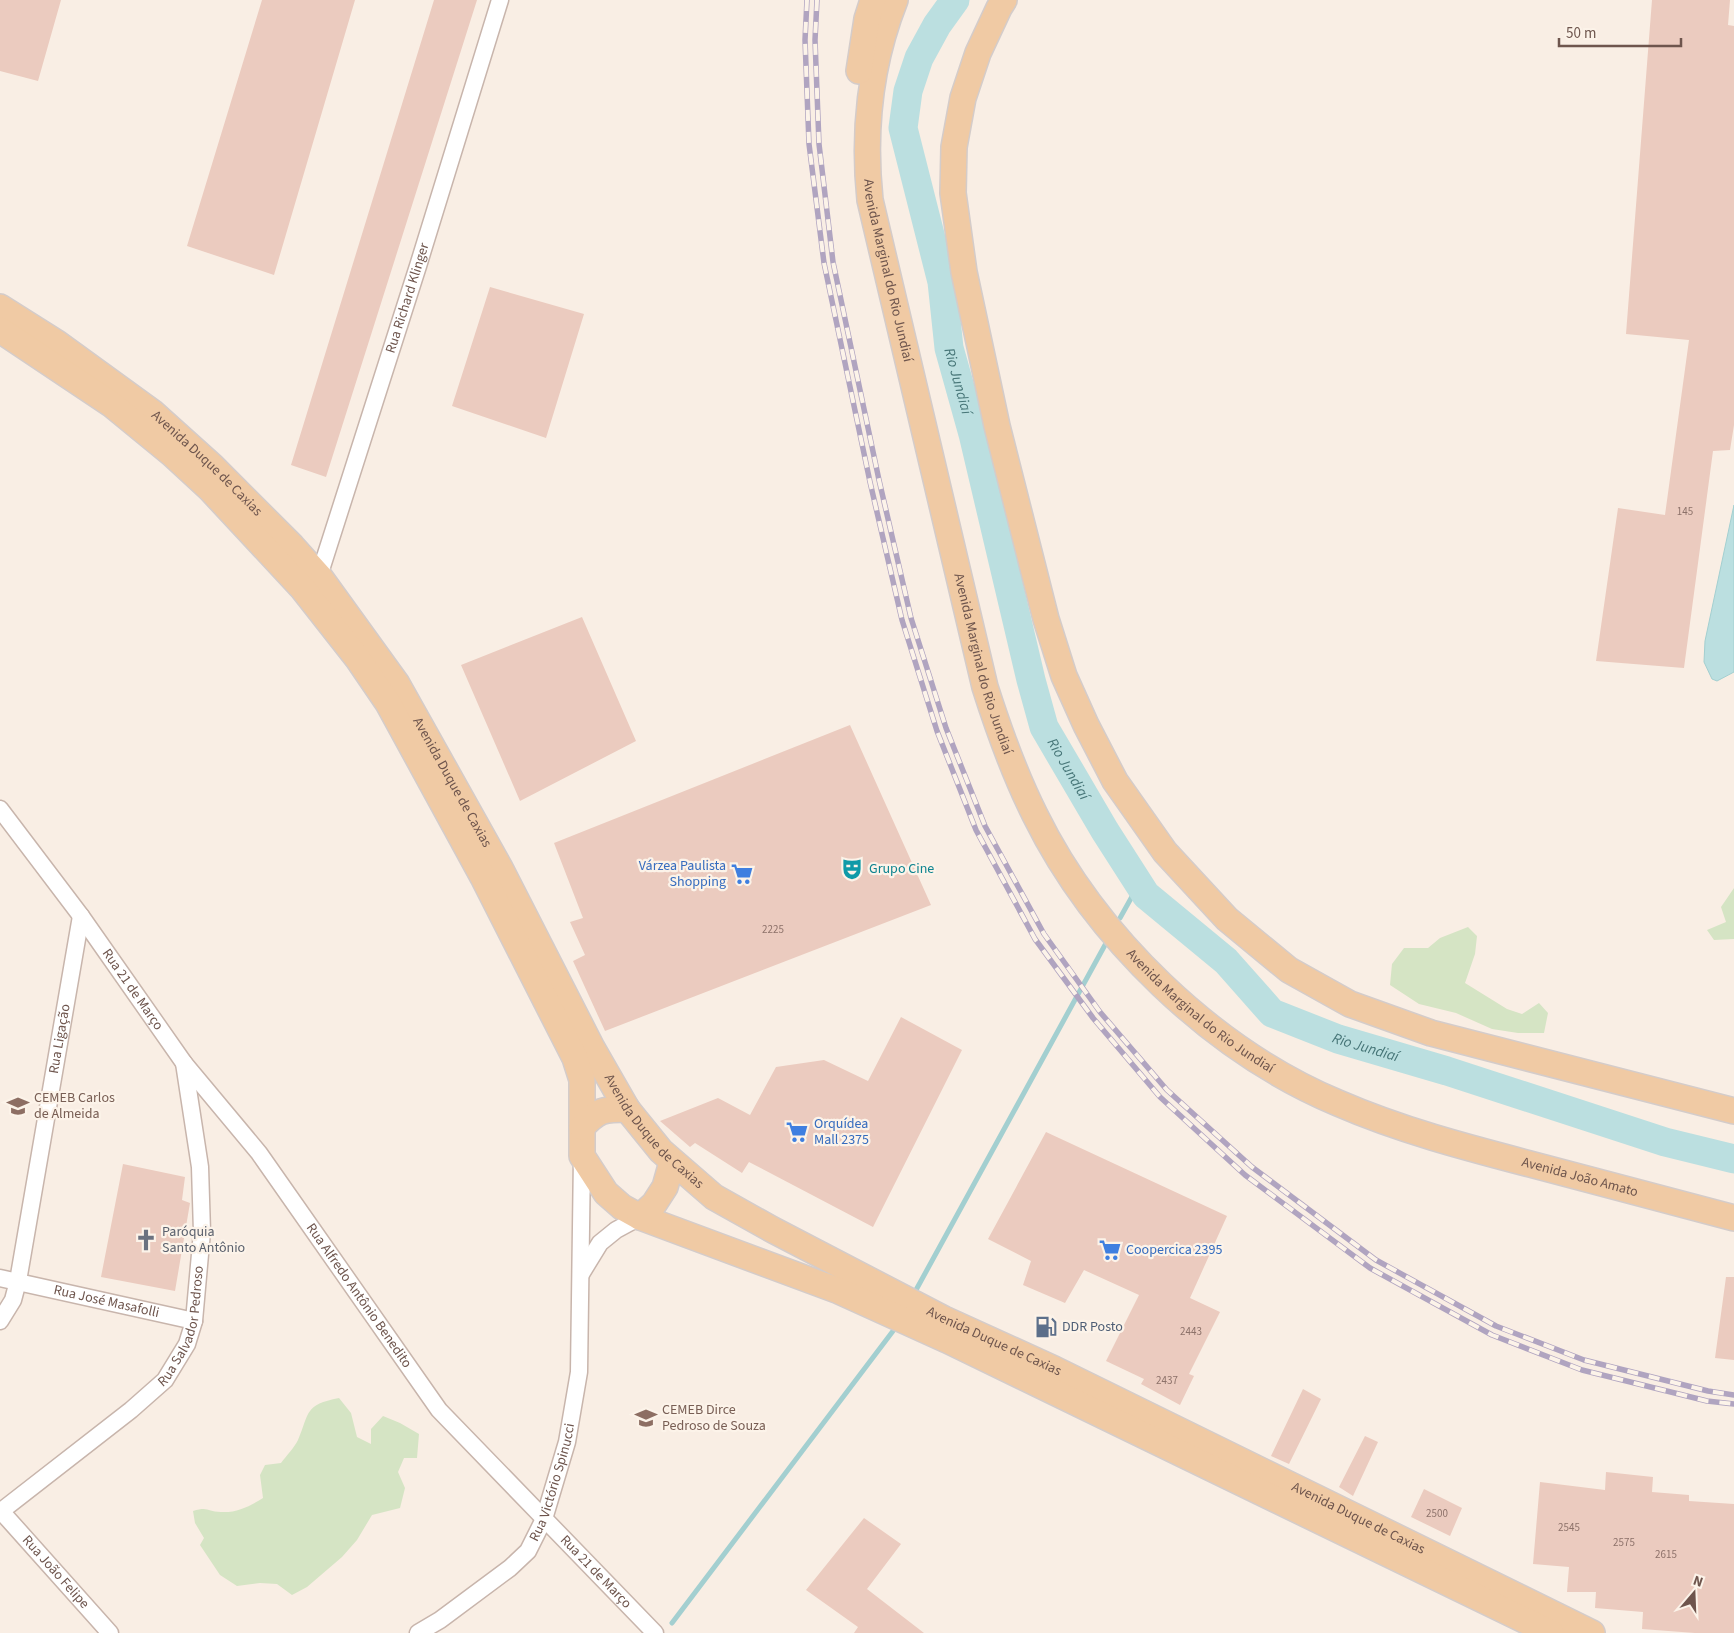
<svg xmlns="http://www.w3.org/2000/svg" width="1734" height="1633" viewBox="0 0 1734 1633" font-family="'Source Sans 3',sans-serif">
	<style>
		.green { fill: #d5e4c4 }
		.water { fill: #bbdfe0; stroke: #a3cfd0 }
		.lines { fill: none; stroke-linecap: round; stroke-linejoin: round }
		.stream { stroke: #a3cfd0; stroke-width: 5 }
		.river { stroke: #bbdfe0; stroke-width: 29 }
		.building { fill: #ebcbbf }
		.minor-casing { stroke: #c8b5ac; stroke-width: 19 }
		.primary-casing { stroke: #d4ccca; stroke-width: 28 }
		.minor { stroke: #fff; stroke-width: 16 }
		.primary { stroke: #f0caa4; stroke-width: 25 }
		.rail-casing { stroke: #b0a4c0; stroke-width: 5.5 }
		.rail { stroke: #fcf3e9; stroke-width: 4; stroke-dasharray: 11; stroke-linecap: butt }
		.labels { text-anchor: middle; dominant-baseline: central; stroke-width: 4.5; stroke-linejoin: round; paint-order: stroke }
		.number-label { font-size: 11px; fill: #8d726a }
		.street-label { font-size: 14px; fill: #6e554d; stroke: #fcf3e9 }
		.shop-label { font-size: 14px; fill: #366cbe; stroke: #fcf3e9; text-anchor: start }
		.culture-label { font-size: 14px; fill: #0d838f; stroke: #fcf3e9; text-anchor: start }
		.education-label { font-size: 14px; fill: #785e54; stroke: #fcf3e9; text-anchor: start }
		.worship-label { font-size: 14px; fill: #5b616d; stroke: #fcf3e9; text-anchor: start }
		.service-label { font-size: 14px; fill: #4e5e75; stroke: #fcf3e9; text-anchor: start }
		.water-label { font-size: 15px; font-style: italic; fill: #477678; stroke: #fcf3e9 }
	</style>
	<rect width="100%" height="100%" fill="#f9eee4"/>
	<path class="green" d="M1734,888V939L1714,940L1707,930L1726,922L1721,907Z
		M1468,927L1477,936L1475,954L1465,983L1507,1009L1522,1014L1539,1003L1548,1013L1544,1033H1518L1492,1029L1456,1013L1419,1004L1390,985L1392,964L1404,948H1428L1440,938Z
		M339,1398L351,1413L357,1437L371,1444V1429L383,1416L400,1423L419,1434L417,1458H404L398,1472L405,1488L400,1508L372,1515L357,1540L342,1557L307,1587L292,1595L277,1584L260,1583L237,1586L220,1575L200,1545L204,1538L195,1523L193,1511C209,1506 207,1512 221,1512C237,1513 250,1506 263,1498L260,1475L265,1465L281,1463C287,1455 294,1448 298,1440C310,1412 304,1405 339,1398Z"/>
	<path class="water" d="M1734,505V672L1717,681L1712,679L1704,662L1705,641Z"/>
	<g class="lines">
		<path class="stream" d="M1120,918L1139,884
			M916,1290L1105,945
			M672,1623L893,1331"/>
		<path class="river" id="s1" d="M955,0L937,25L919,58L908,91L903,128L942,282L949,348L973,434L1031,680L1044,727L1105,831L1146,895L1226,961L1272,1013L1338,1039L1447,1071L1665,1142L1734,1159"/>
	</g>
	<path class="building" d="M0,0H61L38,81L0,71Z
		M262,0H355L274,275L187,246Z
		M434,0H477L326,477L291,465Z
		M1652,0H1730L1728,25L1734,26V425L1730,450L1713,451L1684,668L1596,661L1618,508L1665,515L1689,340L1626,334Z
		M490,287L584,314L546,438L452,406Z
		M582,617L636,741L520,801L461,665Z
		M850,725L931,905L605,1031L573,961L585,955L570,922L583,918L554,843Z
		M901,1017L962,1050L873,1227L749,1162L742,1173L695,1143L690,1147L660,1121L718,1098L750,1115L776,1067L824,1060L868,1081Z
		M1046,1132L1227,1216L1190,1298L1220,1312L1189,1374L1194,1376L1180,1405L1141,1384L1144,1379L1106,1361L1139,1295L1084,1270L1065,1303L1023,1285L1031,1261L988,1239Z
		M123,1164L185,1177L182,1200L190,1203L175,1291L101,1277Z
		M1726,1277H1734V1360L1715,1358Z
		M1303,1389L1321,1399L1289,1464L1271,1456Z
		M1365,1436L1378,1442L1353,1496L1339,1487Z
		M1606,1472L1653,1477L1652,1492L1689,1495V1501L1734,1504V1633H1695L1642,1629L1643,1612L1595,1608L1596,1592H1567L1569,1567L1533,1564L1540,1482L1605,1490Z
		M1424,1489L1462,1508L1450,1536L1411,1517Z
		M864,1518L901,1544L867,1589L924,1633H854L858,1627L806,1590Z"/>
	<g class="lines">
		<g class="minor-casing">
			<g id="minor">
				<path id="s2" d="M314,580L319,576L418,266L500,0"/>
				<path id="s3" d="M0,809L81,916L184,1063L259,1153L439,1410L655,1633"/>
				<path d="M581,1274L600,1243L616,1230L640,1217"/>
				<path id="s4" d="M0,1278L194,1321"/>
				<path id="s5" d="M0,1321L13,1300L18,1281L81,916"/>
				<path id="s6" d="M1,1511L110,1633"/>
				<path id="s7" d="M0,1512L131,1410L165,1380L187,1344L194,1321L202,1232L200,1167L184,1063"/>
				<path id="s8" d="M418,1633L440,1620L510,1568L528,1551L544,1519L567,1442L579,1372L582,1156"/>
			</g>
		</g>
		<g class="primary-casing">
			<g id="primary">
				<path id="s9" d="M895,0C870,63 863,133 870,200L985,687C999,731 1014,773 1035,815C1095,937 1212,1050 1338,1103C1400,1130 1465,1147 1530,1164C1598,1182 1666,1200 1734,1218"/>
				<path d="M1004,0L999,8L978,53L963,98L954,147L953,193L964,272L997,426L1046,619L1064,676L1086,725L1115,781L1165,852L1227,919L1289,970L1350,1004L1431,1033L1734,1111"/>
				<path d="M859,71L867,19L873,0"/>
				<path id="s10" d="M0,307L57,343L152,412L212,466L292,546L319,576L397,684L500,868L592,1048L627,1109L661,1151L714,1197L773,1230L944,1319L1054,1369L1592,1633"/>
				<path d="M0,330L111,404L172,454L210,489L303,589L358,659L388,703L483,877L575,1058L582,1080V1156L606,1193L622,1207L640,1217L839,1291L947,1340L1551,1633"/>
				<path d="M582,1127C598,1110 603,1109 627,1109"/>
				<path d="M640,1217L654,1204L665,1187L672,1162"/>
			</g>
		</g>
		<use href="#minor" class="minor"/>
		<use href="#primary" class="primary"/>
		<g class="rail-casing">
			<path id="rail" d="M807,0L805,40L809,144L824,263L870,482L902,620L937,731L976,830L1035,939L1093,1018L1160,1097L1245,1175L1370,1268L1492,1335L1582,1370L1707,1401L1734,1404
				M817,0L815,40L819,144L833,262L879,480L911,618L946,728L985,826L1044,934L1100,1012L1167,1090L1252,1167L1376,1260L1496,1326L1584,1360L1708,1391L1734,1395"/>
		</g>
		<use href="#rail" class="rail"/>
	</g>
	<defs>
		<g id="theatre-bare" transform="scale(1.725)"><path d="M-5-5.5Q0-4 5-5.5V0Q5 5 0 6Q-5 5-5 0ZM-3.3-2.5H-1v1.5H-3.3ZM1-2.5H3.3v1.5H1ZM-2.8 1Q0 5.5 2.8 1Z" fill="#0f9aa8" stroke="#fcf3e9" stroke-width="2.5" paint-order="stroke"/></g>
		<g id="supermarket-bare" transform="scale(1.725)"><path d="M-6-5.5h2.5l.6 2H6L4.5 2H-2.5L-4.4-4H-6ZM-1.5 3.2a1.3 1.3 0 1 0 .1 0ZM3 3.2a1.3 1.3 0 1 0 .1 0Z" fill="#3f7fe0" stroke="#fcf3e9" stroke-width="2.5" paint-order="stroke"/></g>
		<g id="school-bare" transform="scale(1.725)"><path d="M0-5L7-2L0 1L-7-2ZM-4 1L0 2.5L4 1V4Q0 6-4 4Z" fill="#8d6e63" stroke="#fcf3e9" stroke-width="2.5" paint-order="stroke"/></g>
		<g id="church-bare" transform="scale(1.725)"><path d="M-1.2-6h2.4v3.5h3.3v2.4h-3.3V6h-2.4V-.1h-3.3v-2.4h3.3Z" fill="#6b7280" stroke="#fcf3e9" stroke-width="2.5" paint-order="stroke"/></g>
		<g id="fuel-bare" transform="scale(1.725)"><path d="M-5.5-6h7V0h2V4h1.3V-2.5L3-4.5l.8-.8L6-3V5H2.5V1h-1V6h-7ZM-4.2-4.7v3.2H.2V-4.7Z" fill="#5c6f8a" stroke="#fcf3e9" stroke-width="2.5" paint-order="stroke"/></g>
	</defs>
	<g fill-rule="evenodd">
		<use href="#theatre-bare" x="852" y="869"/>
		<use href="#supermarket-bare" x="742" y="874"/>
		<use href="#school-bare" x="18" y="1106"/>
		<use href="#supermarket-bare" x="797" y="1132"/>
		<use href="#church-bare" x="146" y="1240"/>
		<use href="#supermarket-bare" x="1110" y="1250"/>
		<use href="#fuel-bare" x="1046" y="1327"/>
		<use href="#school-bare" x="646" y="1418"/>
	</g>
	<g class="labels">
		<g class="number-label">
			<text x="1685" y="511">145</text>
			<text x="773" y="929">2225</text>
			<text x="1191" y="1331">2443</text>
			<text x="1167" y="1380">2437</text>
			<text x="1437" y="1513">2500</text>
			<text x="1569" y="1527">2545</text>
			<text x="1624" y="1542">2575</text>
			<text x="1666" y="1554">2615</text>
		</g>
		<g class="street-label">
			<text stroke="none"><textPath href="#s9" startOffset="276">Avenida Marginal do Rio Jundiaí</textPath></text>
			<text stroke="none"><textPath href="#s2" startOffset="298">Rua Richard Klinger</textPath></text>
			<text stroke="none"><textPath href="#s10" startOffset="260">Avenida Duque de Caxias</textPath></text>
			<text stroke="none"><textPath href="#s9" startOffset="681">Avenida Marginal do Rio Jundiaí</textPath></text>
			<text stroke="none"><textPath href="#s10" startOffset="665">Avenida Duque de Caxias</textPath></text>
			<text stroke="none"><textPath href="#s3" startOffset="224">Rua 21 de Março</textPath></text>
			<text stroke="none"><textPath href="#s9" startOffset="1101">Avenida Marginal do Rio Jundiaí</textPath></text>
			<text stroke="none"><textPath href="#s5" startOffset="290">Rua Ligação</textPath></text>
			<text stroke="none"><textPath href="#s10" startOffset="1070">Avenida Duque de Caxias</textPath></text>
			<text stroke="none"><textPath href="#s9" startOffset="1521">Avenida João Amato</textPath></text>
			<text stroke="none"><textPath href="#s3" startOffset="605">Rua Alfredo Antônio Benedito</textPath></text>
			<text stroke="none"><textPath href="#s4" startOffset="109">Rua José Masafolli</textPath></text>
			<text stroke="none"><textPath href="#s7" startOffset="269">Rua Salvador Pedroso</textPath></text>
			<text stroke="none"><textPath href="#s10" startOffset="1475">Avenida Duque de Caxias</textPath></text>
			<text stroke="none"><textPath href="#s8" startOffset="211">Rua Victório Spinucci</textPath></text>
			<text stroke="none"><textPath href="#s10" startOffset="1880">Avenida Duque de Caxias</textPath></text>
			<text stroke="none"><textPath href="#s6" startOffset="82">Rua João Felipe</textPath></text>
			<text stroke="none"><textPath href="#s3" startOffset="970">Rua 21 de Março</textPath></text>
		</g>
		<g class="shop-label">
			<text x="726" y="866" text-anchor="end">Várzea Paulista<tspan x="726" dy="16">Shopping</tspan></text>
			<text x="814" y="1124">Orquídea<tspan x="814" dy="16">Mall 2375</tspan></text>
			<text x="1126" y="1250">Coopercica 2395</text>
		</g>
		<g class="culture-label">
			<text x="869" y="869">Grupo Cine</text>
		</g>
		<g class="education-label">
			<text x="34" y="1098">CEMEB Carlos<tspan x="34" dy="16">de Almeida</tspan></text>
			<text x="662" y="1410">CEMEB Dirce<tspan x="662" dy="16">Pedroso de Souza</tspan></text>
		</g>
		<g class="worship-label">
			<text x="162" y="1232">Paróquia<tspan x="162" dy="16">Santo Antônio</tspan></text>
		</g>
		<g class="service-label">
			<text x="1062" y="1327">DDR Posto</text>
		</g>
		<g class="water-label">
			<text stroke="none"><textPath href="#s1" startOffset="400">Rio Jundiaí</textPath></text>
			<text stroke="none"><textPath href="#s1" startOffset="805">Rio Jundiaí</textPath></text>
			<text stroke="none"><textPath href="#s1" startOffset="1226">Rio Jundiaí</textPath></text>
		</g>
	</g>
	<g transform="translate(1694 1593) rotate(19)" stroke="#fcf3e9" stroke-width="4" paint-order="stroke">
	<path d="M0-4L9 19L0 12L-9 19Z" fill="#6e554d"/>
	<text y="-8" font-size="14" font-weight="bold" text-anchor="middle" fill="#6e554d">N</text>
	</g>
	<path d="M1559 38v8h122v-8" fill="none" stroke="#6e554d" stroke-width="2.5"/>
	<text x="1566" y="38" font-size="15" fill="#6e554d" stroke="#fcf3e9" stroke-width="4" paint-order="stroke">50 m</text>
</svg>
